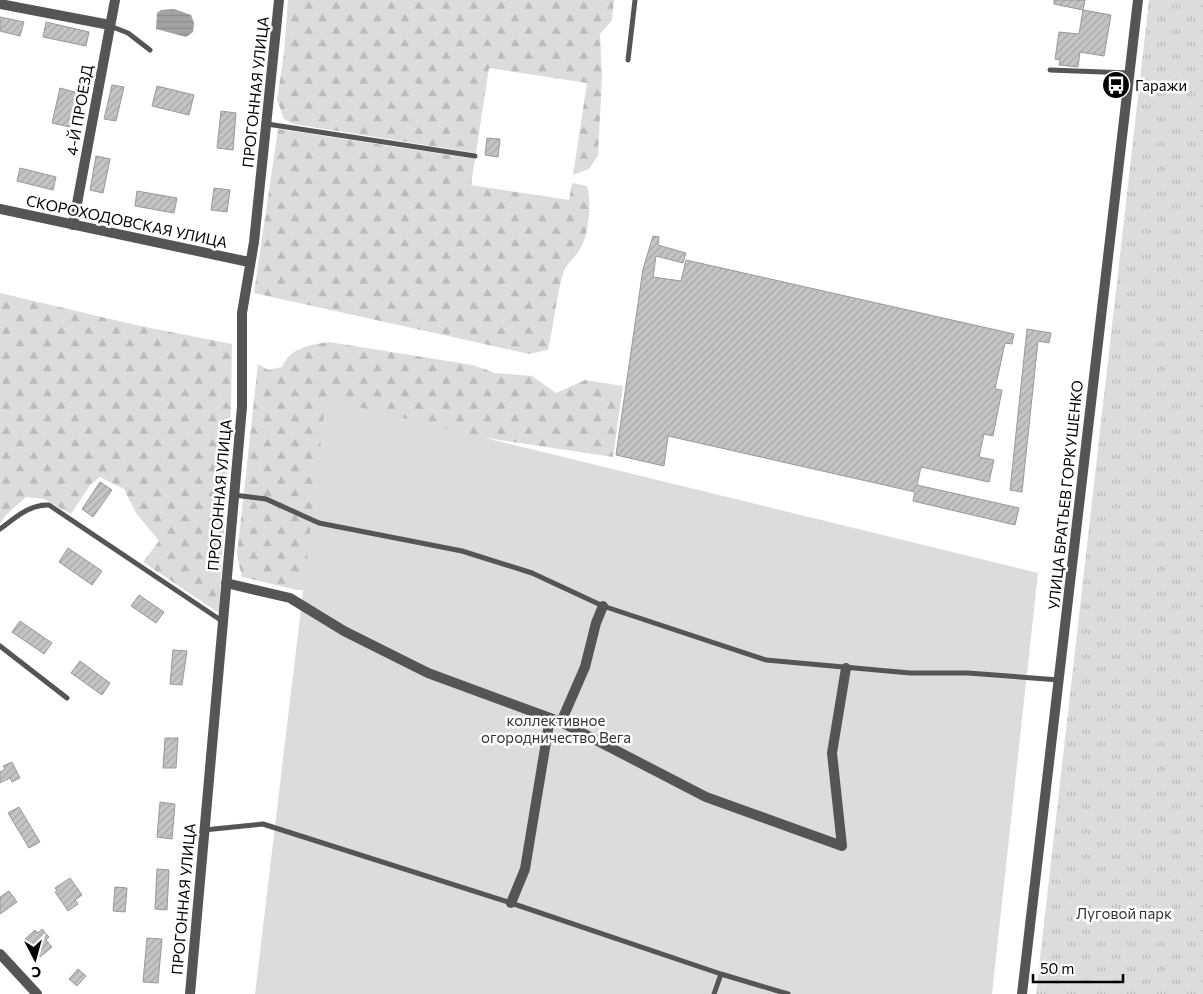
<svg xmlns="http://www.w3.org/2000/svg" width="1203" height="994" viewBox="0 0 1203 994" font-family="Commissioner,sans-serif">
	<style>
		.grass { fill: url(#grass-tufts) }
		.forest { fill: url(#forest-firs) }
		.garden { fill: #dcdcdc }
		.water { fill: url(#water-rules) }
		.building { fill: url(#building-hatch); stroke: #999 }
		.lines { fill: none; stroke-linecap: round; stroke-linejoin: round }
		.service { stroke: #555; stroke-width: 5 }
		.minor { stroke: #555; stroke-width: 10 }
		.tertiary { stroke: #555; stroke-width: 10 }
		.labels { text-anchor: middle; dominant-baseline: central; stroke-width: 5; stroke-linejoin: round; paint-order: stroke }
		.poi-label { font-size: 15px; fill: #000; stroke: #fff; text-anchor: start }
		.street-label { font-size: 15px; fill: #000; stroke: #fff }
		.park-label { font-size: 15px; fill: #333; stroke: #fff }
	</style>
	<defs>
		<pattern id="grass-tufts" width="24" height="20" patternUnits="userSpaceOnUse" patternTransform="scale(1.25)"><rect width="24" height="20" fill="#dcdcdc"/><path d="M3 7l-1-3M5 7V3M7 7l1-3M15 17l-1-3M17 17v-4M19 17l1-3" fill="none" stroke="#bbb"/></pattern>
		<pattern id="forest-firs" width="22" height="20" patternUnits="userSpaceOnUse" patternTransform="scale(1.25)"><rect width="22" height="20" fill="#dcdcdc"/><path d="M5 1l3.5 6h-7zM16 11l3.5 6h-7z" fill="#bbb"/></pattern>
		<pattern id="water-rules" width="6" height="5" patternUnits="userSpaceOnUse" patternTransform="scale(1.25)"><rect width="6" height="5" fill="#a3a3a3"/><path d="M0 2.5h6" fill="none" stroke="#8b8b8b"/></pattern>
		<pattern id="building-hatch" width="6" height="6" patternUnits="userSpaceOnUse" patternTransform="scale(1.25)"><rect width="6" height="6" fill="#c4c4c4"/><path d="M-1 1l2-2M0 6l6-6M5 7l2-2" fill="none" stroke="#a7a7a7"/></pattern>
	</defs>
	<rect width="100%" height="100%" fill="#fff"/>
	<path class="grass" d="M1149,0H1203V994H1036Z"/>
	<path class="forest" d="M288,0H614L612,20L600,34L602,78L598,155L589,169L573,175L587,83L489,68L476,153L293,124L284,119L277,100L284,53Z
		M278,129L475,159L471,185L569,200L572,183L587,186C592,202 589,234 580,249C576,257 567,263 564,271C556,296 554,324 548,350L529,354L254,293Z
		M0,293L140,326L232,344L231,405L219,613L143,562L159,541L136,513L124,489L100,477L91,484L71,514L44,499L26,497L5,516L0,524Z
		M329,342L473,365L495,373L532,376L556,393L585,380L623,386L613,457L480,437L349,413L308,590H297L242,577L237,555L258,364L268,370L282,367C291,347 310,345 329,342Z"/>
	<path class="garden" d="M326,399L1038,573L992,994H255Z"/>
	<path class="water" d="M174,9L191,15L194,23L193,32L186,37L156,29L157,13L161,10Z"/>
	<path class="building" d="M1054,0H1085L1083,10L1054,4Z
		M1083,10L1111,15L1104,56L1080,52L1078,67L1059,65L1060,60L1055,59L1059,32L1079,34Z
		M0,17L24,22L20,36L0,31Z
		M46,22L89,32L86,46L43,37Z
		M112,85L124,87L116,121L104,119Z
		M157,86L194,95L189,115L152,106Z
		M60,88L78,93L70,127L52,123Z
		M221,111L236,113L233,150L217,148Z
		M487,138L500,139L498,157L485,155Z
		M96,156L110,159L103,193L90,190Z
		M20,168L56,177L53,190L17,181Z
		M214,188L230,190L227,212L211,210Z
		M137,191L177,198L174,213L135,206Z
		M653,236L659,237L658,245L686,253L683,263L656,256L653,277L681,281L686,260L1014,334L1012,344L1005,343L995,389L1002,390L993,436L984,434L979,457L994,460L989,482L921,467L917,485L1019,508L1015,525L913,501L915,492L668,436L664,466L616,455L643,269Z
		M1027,329L1051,333L1049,343L1038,341L1022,492L1010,490Z
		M100,482L112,490L93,517L82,509Z
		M68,548L102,571L92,585L59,562Z
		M139,595L164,612L156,623L131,606Z
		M20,621L52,643L44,654L12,632Z
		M173,650L187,651L182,685L170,684Z
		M80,661L110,683L102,695L71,673Z
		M165,738H178L176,768H163Z
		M12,762L20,778L12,782L10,778L0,783V772L5,769L3,766Z
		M160,802L175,804L172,839L157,837Z
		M19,807L40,842L29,848L8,813Z
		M157,869L169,870L167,910L155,909Z
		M70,878L82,895L75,900L78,904L68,911L55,892L57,891L55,888Z
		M115,887L127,888L125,912L113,911Z
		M9,891L17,902L0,914V897Z
		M42,929L49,937L46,940L52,947L40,957L25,939L35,930L38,933Z
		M147,938L162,939L158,983L143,982Z
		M78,969L86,976L77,986L69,979Z"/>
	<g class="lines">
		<path class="service" d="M110,26L128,33L150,50
			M628,60L635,0
			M1050,70L1129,73
			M267,124L475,156
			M234,495L266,499L319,523L462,551L532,573L603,606L766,660L910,673H968L1059,680
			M0,529C15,518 30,504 49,505L222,621
			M0,646L67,698
			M204,830L263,824L511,903L721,974L788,994
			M714,994L721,974"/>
		<path class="minor" d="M0,4L110,25
			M0,209L249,262
			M73,225L115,0
			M226,583L290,598L344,631L428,673L561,722L706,797L842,846L832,753L846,668
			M561,722L585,667L596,623L603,606
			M511,903L525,869L550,718
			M190,994L242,407V313L254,242L279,0"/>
		<path class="tertiary" d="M0,954L37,994
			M1022,994L1138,0"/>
	</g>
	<defs>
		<g id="bus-disc" transform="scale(1.4375)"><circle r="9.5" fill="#000" stroke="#fff"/><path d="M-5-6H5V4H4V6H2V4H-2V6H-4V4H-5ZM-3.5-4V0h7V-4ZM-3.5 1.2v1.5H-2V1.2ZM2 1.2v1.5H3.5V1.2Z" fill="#fff"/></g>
	</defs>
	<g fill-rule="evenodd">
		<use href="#bus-disc" x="1116" y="85"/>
	</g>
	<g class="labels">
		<g class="poi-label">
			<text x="1135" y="85">Гаражи</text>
		</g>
		<g class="street-label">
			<text transform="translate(255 92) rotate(-84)">ПРОГОННАЯ УЛИЦА</text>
			<text transform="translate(79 110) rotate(-80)">4-Й ПРОЕЗД</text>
			<text transform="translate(127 221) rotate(12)">СКОРОХОДОВСКАЯ УЛИЦА</text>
			<text transform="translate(219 495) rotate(-85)">ПРОГОННАЯ УЛИЦА</text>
			<text transform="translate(1065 495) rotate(-84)">УЛИЦА БРАТЬЕВ ГОРКУШЕНКО</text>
			<text transform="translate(183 899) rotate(-85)">ПРОГОННАЯ УЛИЦА</text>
		</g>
		<g class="park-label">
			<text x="556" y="720">коллективное<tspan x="556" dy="17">огородничество Вега</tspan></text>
			<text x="1124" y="913">Луговой парк</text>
		</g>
	</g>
	<g transform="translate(35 959) rotate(174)" stroke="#ffffff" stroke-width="4" paint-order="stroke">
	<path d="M0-4L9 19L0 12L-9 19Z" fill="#000000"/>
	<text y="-8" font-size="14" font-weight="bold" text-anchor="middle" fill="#000000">С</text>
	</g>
	<path d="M1033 974v8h90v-8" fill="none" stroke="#000000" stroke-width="2.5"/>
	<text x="1040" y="974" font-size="15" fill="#000000" stroke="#ffffff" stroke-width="4" paint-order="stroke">50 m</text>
</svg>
